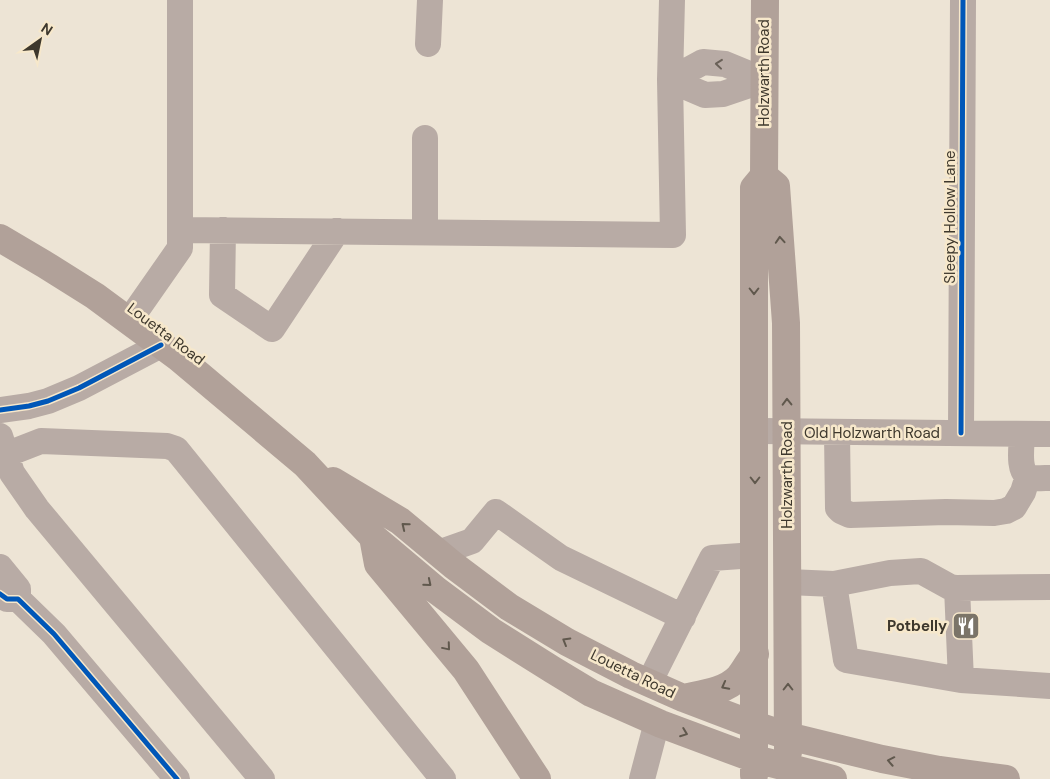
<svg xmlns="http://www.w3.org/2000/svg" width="1050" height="779" viewBox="0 0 1050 779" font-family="'DM Sans',sans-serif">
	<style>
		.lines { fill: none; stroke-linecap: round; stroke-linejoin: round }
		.minor { stroke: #b8aba5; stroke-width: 26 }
		.major { stroke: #b1a199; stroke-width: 28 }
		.cycleway-casing { stroke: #f7e8cb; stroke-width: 8 }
		.cycleway { stroke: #0057b8; stroke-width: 5 }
		.oneway { stroke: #696057 }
		.oneway2 { stroke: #60584d }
		.labels { text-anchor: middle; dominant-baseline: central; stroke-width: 5; stroke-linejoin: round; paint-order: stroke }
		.street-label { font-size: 15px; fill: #3e382d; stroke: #f7e8cb }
		.poi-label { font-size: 15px; font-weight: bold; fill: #3e382d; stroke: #f7e8cb; text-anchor: end }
	</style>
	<rect width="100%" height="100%" fill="#ede4d5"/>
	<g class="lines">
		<path class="minor" d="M428,44L430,0
			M670,80L703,62L725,64L764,80
			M670,80L705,95L723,94L764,80
			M425,138V232
			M180,230L673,235L670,80L672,0
			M223,230L222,295L272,329L337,231
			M129,321L180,248V0
			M0,410L29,406L48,401L79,388L161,345
			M755,431L1050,434
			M837,433L838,508L841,511L850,515L946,512L994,513L1006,511L1014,507L1023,492L1028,476
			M961,433L963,0
			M1022,434C1022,445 1017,471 1029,477C1035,479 1044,478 1050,478
			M0,436L12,473L37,509L262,779
			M5,455L41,441L167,446L176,449L443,779
			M438,553L472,541L496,512L561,558L683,617
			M0,567L18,589V599
			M788,582L834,584L846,660L961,680L1050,686
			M834,584L890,573L921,571L950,587L957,588L1050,587
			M957,588L961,680
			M0,594L7,599H18L54,634L177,779
			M649,683L712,558L755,555
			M642,779L657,722"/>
		<path class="major" d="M764,176L776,186L786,323L788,752
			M0,238L44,264L95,296L179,358L305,464L373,537L436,590L491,631L553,670L591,693L661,724L755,759L833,779
			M333,481L400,521L453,565L509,607L567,642L631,675L683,698L754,725L788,736L882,759L939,770L1006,779
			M373,537L378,564L466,670L537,779
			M683,698C701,694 725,692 739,677C745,670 749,661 755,654
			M754,775V188L764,176L765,0"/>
		<g class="cycleway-casing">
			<path id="cycleway" d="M0,410L29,406L48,401L79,388L161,345
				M961,433L963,0
				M0,594L7,599H18L54,634L177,779"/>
		</g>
		<use href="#cycleway" class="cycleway"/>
	</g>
	<defs><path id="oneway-chevron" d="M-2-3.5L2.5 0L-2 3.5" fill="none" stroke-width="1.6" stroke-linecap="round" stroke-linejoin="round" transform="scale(1.25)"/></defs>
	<use class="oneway" href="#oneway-chevron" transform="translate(719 64) rotate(-174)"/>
	<g class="oneway2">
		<use href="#oneway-chevron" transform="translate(780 240) rotate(-94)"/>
		<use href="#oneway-chevron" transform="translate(754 291) rotate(90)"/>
		<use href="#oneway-chevron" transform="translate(787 402) rotate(-91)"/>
		<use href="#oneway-chevron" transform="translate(755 480) rotate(90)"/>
		<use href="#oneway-chevron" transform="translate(405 526) rotate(-141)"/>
		<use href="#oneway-chevron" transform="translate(428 583) rotate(40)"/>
		<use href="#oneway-chevron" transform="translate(566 641) rotate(-150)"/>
		<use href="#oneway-chevron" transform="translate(447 647) rotate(50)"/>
		<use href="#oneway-chevron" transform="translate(725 686) rotate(152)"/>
		<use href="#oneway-chevron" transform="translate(788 687) rotate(-90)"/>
		<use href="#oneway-chevron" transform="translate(684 733) rotate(21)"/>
		<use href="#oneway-chevron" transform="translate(891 761) rotate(-169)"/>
	</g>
	<defs>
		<g id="restaurant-square" transform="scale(1.4375)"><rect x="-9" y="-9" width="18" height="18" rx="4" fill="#7b7468" stroke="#f7e8cb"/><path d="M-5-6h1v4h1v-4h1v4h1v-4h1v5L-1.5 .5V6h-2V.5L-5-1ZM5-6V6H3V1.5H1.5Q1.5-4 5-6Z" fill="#fff"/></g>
	</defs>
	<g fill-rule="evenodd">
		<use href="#restaurant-square" x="966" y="626"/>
	</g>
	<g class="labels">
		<g class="street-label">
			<text transform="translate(764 73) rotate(-90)">Holzwarth Road</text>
			<text transform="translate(950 217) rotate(-90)">Sleepy Hollow Lane</text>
			<text transform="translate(166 334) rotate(37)">Louetta Road</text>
			<text x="872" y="433">Old Holzwarth Road</text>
			<text transform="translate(787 475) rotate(-90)">Holzwarth Road</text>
			<text transform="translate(633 674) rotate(26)">Louetta Road</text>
		</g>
		<g class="poi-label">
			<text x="947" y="626">Potbelly</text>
		</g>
	</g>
	<g transform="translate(40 40) rotate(33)" stroke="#f7e8cb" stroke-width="4" paint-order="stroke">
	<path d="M0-4L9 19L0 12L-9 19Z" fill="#3e382d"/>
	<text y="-8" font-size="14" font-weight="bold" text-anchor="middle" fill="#3e382d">N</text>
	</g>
</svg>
